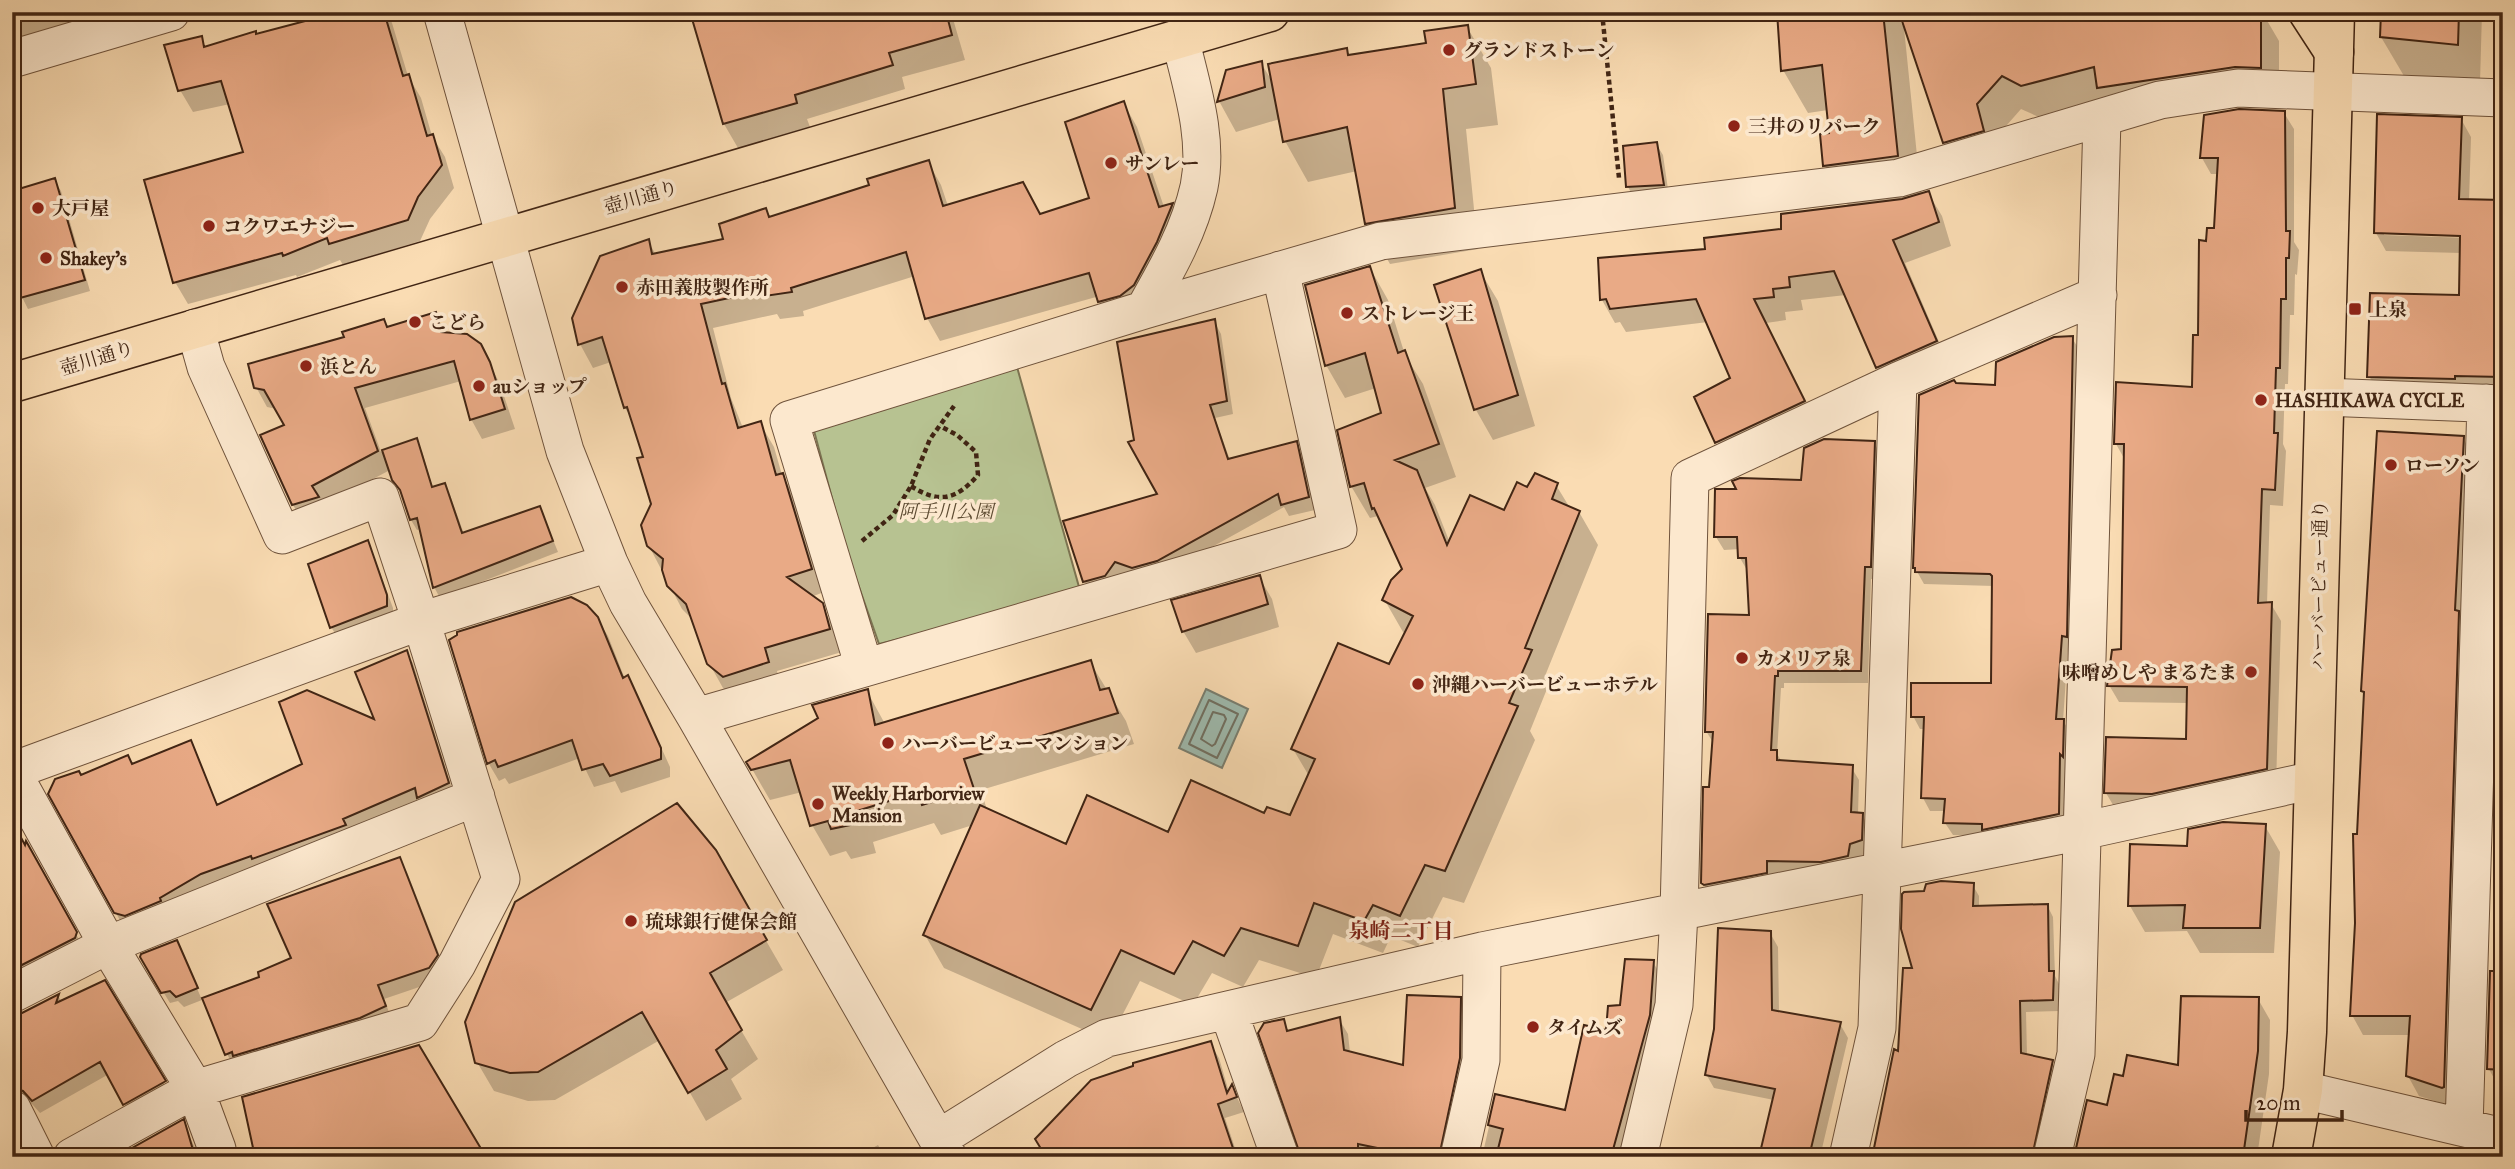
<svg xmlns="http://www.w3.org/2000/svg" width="2515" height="1169" viewBox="0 0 2515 1169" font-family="'IM FELL Great Primer','Noto Serif JP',serif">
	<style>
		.green { fill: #b7c291; stroke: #7c7452; stroke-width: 2 }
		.water { fill: #9ebbaf; stroke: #797f71; stroke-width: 2 }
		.shadow { fill: #0003; fill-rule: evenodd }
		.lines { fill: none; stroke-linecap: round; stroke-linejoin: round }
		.shore { stroke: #707062; stroke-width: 2 }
		.building { fill: #e9aa86; stroke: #412514; stroke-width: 2 }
		.minor-casing { stroke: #6f533c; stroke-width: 39 }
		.major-casing { stroke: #412514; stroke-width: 41 }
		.highway-casing { stroke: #412514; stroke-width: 41 }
		.path { stroke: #412514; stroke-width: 4.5; stroke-dasharray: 5 3.5; stroke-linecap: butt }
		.minor { stroke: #fce8ce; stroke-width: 37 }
		.major { stroke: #fadcb3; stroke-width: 38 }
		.highway { stroke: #fadcb3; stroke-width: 38 }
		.poi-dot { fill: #8f2418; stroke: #fce8ce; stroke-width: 2.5 }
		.labels { text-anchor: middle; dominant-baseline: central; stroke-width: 7; stroke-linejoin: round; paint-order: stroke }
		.poi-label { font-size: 19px; font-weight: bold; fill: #412514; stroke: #fce8ce; text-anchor: start }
		.street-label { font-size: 19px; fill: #412514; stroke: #fce8ce }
		.park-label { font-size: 19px; font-style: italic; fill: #5e4c33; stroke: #fce8ce }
		.neighbourhood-label { font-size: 21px; font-weight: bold; fill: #7a1f14; stroke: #fce8ce }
	</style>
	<rect width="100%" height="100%" fill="#fadcb3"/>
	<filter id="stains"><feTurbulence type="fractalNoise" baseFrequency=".00286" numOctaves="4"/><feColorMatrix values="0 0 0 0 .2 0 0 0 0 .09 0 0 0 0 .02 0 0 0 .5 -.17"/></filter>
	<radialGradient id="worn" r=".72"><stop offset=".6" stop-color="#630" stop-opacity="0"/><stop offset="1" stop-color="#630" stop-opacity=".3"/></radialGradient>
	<path class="green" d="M1017,367L1081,594L879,644L845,547L813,427Z"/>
	<path class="water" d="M1206,689L1248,709L1222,768L1179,748Z"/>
	<path class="shadow" d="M12,12H184L12,53Z
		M309,12H386L392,23L408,76L421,98L432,136L445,157L454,188L430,219L420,241L343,265L340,260L297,277L296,275L188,304L175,282L245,153L230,104L193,112L180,90L201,38L206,48L311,22Z
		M691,12H951L965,60L902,77L905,89L807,119L810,127L738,148L724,124Z
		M1778,12H1895L1904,28L1921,195L1928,193L1942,216L1951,246L1905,263L1949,365L1891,391L1877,367L1846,295L1801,300L1803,310L1785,312L1786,320L1766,323L1817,425L1730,466L1696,397L1732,379L1708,322L1626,332L1620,322L1615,323L1602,300L1600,259L1707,250L1783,231L1849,207L1825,166L1831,134L1828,110L1808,113L1783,70Z
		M1900,12H2262L2279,41V100L2041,118L2021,109L1963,175L1944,142Z
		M2382,12H2482L2480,83L2404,76L2381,37Z
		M1467,27L1491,68L1498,125L1466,129L1478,249L1390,264L1367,223L1357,171L1308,182L1285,141L1280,119L1236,132L1219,101L1261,63L1272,81L1346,50L1350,56L1428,44Z
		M1124,104L1137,127L1164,207L1172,205L1185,228L1113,325L1096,297L940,341L927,318L915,276L803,311L804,316L780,319L777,314L713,328L731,398L743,428L760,423L774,447L782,475L796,498L824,592L811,597L821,605L835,629L842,652L777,671L781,686L738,700L723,688L709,663L693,620L682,609L649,546L652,504L645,458L634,422L625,408L611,362L593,368L580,344L648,241L656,255L725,241L770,218L871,186L928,162L941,185L948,206L1040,215L1091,199Z
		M2284,113L2294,129V242L2299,250L2297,275L2295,274L2294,315H2290L2288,384H2285L2283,444L2286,451L2283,506L2270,505L2267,604H2271L2281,621L2276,785L2116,810L2106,793L2188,740V703L2119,702L2109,685L2123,651L2125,460L2116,444L2194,389L2208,243L2216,230L2219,174H2211L2202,158Z
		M2461,119L2471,137L2469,201L2503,202V394H2380L2369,376L2460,296L2461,253L2386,251L2376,233ZM2384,232L2469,234L2468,238L2384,235Z
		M1656,144L1663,155L1669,196L1634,198L1628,187Z
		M54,180L61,191L90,291L28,309L22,297Z
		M1370,268L1388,300L1405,355L1423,384L1456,477L1425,488L1435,505L1450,543L1505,513L1527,489L1556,485L1570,508L1579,512L1598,545L1545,676L1549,684L1530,731L1535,740L1464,903L1443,897L1418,947L1391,936L1383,953L1333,934L1316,978L1259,960L1243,987L1212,973L1193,1005L1140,981L1109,1041L944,968L925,935L973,825L941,835L934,823L873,842L876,853L851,859L846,851L830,856L812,825L802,792L770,800L748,762L867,691L885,724L1090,662L1126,721L1134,744L981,790L987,810L1067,846L1169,835L1265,816L1291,818L1309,776L1293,749L1390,667L1406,634L1403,632L1384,599L1404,569L1378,516L1370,518L1351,486L1383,414L1376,388L1345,398L1326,365Z
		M1480,271L1498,301L1535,426L1493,440L1476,410L1436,286Z
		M435,314L447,334L480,345L500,384L515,429L482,439L471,419L461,381L365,408L381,452L416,441L422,451L433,489L444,485L450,495L464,534L540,508L558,552L440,598L434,587L421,529L417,530L411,520L403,495L390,470L322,506L304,524L293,505L286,426L277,409L267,407L256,387L387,329Z
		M1214,321L1221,334L1233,414L1215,418L1230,460L1296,443L1303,455L1315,510L1289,516L1284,507L1165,573L1092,594L1085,582L1065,522L1160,495L1136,441Z
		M2072,338L2080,351L2073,649H2068L2063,721L2071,733L2065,826L1988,836L1953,835L1945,823L1946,811H1930L1923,798L1925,729H1920L1913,716L1993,685L1994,586L1924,584L1915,568L1955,385L1997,387Z
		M2463,438L2474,458L2454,1107L2419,1096L2408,1076L2410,1035H2363L2352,1015L2365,695L2362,690Z
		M1874,443L1881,455L1877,580L1871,579L1868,683H1784V688H1781L1777,754L1782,762L1851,767L1859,780L1858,814L1862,815L1869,827L1868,853L1857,857L1854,869L1829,874L1774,873L1773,885L1710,896L1703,882L1714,744L1706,731L1750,617L1747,570L1740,558V549L1724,550L1716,537L1803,482Z
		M367,543L373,554L393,608V617L338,638L331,627Z
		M1259,577L1272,599L1279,627L1196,653L1183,631Z
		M597,618L608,636L625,679L628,677L637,694L670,767V777L621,793L615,781L594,787L580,758L509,784L505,778L499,781L489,764L451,641Z
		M406,652L413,663L454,795L207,885L165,910L122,924L50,794L80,777L132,766L191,742L218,806L304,765L377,722Z
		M2497,804H2503V877L2495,863Z
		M12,824L25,848L27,845L83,947L12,987Z
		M2265,826L2280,852L2274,953H2200L2187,931L2145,932L2130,906Z
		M714,851L783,970L725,1003L758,1059L731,1079L742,1099L706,1121L660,1040L555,1100L528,1101L494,1091L477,1062Z
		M399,859L407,872L445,969L437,981L384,999L392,1020L234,1067L227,1054L261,978L294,959Z
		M1972,884L1979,896V908L2047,905L2053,917L2055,976L2059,984V1011L2026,1012L2027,1056L2052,1062L2058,1073L2040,1157H1874L1900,1053L1925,893Z
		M1770,933L1778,947L1779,1013L1840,1024L1848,1038L1820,1157H1761L1774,1100L1714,1088L1706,1074Z
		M177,942L202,1000L184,1007L178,1001L170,1003L142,957Z
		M1653,962L1661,976L1659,1010L1622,1157H1482L1496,1096L1567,1112L1622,1007Z
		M2503,973V1086H2498L2489,1069Z
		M104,982L171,1095L132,1116L109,1074L40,1113L32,1104L21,1100L12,1102V1017L21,1015L58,996L62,1002Z
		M1460,998L1468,1013L1467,1073L1449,1157H1302L1283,1021L1289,1032L1339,1019L1348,1034L1350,1053L1405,1068Z
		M2258,999L2270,1020L2269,1074L2257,1157H2075L2124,1078L2179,1067Z
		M1210,1043L1219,1058L1229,1092L1232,1087L1244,1112L1225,1118L1238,1157H1047Z
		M183,1122L199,1157H119Z
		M878,1145L885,1157H856Z"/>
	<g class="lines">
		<path class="shore" d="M1209,700L1238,714L1217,758L1189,744Z
			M1213,712L1224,715L1226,719L1215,744L1212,746L1201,739Z"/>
	</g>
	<path class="building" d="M307,12H384L403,76L409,74L427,136L433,134L442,165L418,197L408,220L329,244L327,238L283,256L282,253L173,283L144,180L243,152L221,81L178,91L164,45L202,36L204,47L256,31V34L309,20Z
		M690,12H946L952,35L889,53L893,65L795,95L797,103L723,124Z
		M1777,12H1883L1898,156L1823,166L1820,134L1829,133L1822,65L1781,71Z
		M1899,12H2261V68L2235,67L2097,88L2094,67L2021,86L2002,76L1977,104L1984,131L1943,143Z
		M2381,12H2459L2458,45L2380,37Z
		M1468,25L1476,84L1443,89L1455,208L1365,224L1347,127L1283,142L1268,64L1347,48L1348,55L1426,43L1424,31Z
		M1262,61L1265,87L1217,102L1226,70Z
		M1124,101L1159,207L1173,203L1157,242L1134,285L1120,296L1098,302L1089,273L925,319L906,252L791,288L792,292L765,296L762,291L701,304L722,384L725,383L738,428L761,421L776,475L783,473L812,569L787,577L823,603L830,629L765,648L769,662L723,677L707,664L686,604L667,586L662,570L663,559L647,546L641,525L651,504L637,458L643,457L627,407L624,408L602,337L578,345L572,318L600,256L649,239L652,254L723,239L719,224L766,208L769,217L869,185L867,179L929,160L943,206L1023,182L1040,214L1089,198L1065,122Z
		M2239,109L2285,111L2286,231H2290L2289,258H2286V299H2281L2280,368H2276L2274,433H2278L2275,490L2262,489L2258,603L2272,602L2267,769L2152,794L2104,793L2106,737L2186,739L2187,687L2107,686L2112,650L2121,649L2124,444H2114L2116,382L2192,387L2193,335H2198L2199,240L2206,241L2207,228H2214L2218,158H2200L2204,115Z
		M2377,114L2462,117L2459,199L2503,200V377L2455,376V379L2367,377L2370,293L2459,295L2460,236L2374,233Z
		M1657,142L1664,185L1626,187L1623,146Z
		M55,178L85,280L20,298L12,269V191Z
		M1929,191L1939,222L1893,240L1937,341L1876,368L1834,271L1789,277L1790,287L1773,289L1774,297L1754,299L1805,401L1715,443L1694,397L1730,378L1696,299L1610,309L1606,299L1600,300L1598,258L1705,249L1704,238L1781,229V214L1902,199Z
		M1370,266L1398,353L1405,350L1439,444L1395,460L1417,470L1447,545L1470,495L1504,510L1517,482L1527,487L1535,473L1558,483L1552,499L1580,511L1525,648L1532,650L1509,703L1518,706L1445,871L1425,865L1400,916L1373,905L1364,921L1314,903L1298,946L1241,928L1224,956L1193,941L1174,974L1121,950L1091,1010L923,935L980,805L1066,844L1087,795L1168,832L1191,780L1264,813L1267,807L1290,815L1315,759L1291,749L1338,643L1389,664L1413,616L1382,600L1391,580L1402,569L1374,508L1372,509L1364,483L1350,487L1337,430L1381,413L1365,353L1325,366L1305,285Z
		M1481,269L1518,395L1474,410L1434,285Z
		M436,312L441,332L467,334L481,344L490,362L505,409L470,420L454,361L355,388L378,451L312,486L319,497L292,505L260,435L284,425L264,390L254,388L248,364L344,337L342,332L384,319L387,327Z
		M1215,319L1227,401L1210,405L1228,459L1297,441L1309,497L1281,505L1278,494L1157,561L1132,568L1115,562L1105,576L1083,582L1063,521L1157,494L1128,442L1134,440L1117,342Z
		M2073,336L2067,637L2062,636L2056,719H2064L2063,757L2060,754L2059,814L1982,830V824L1943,823L1945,799L1921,798L1924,717H1911V683H1991L1992,576L1990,574L1915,572V568H1913L1919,395L1954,380L1956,383L1995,385L1996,362L2054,337Z
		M2377,431L2464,436L2455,610L2459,611L2444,1087L2442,1088L2406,1076L2410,1016H2350L2355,923L2353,834H2357L2364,692L2361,691Z
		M417,438L432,487L445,483L462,533L540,506L553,541L433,588L417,518L410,520L400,490L392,480L382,450Z
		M1824,439L1875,441L1871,567H1865L1861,671H1778V676H1775L1771,750H1777V760L1853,765L1851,812L1863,813L1862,840L1850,844L1848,856L1821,862L1767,861V873L1704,885L1701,883L1703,787H1709L1713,732H1705L1708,614L1749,615L1746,558H1738L1737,537H1714L1715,489H1736L1732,481L1740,478L1801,480L1804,448Z
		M368,540L387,595V606L330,628L308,564Z
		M1260,575L1268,604L1182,632L1171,600Z
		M571,597L587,605L598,617L623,678L628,675L661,748V759L610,776L603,764L582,770L572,740L498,767L495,760L487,764L449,640L457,635V632Z
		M407,650L449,783L417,798L415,788L343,819L346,825L252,859L251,856L201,874L160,898L161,901L125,916L114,913L48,794L55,779L79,771L81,775L128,755L132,764L191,740L217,805L302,764L279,702L307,690L374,719L355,672Z
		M1091,660L1100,690L1109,688L1118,713L964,759L974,789L922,805L918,792L857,811L860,823L831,829L828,821L810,826L790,760L751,770L746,762L818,718L812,705L868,689L875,725Z
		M677,803L716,850L767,940L710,973L742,1030L716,1050L727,1069L688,1093L642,1012L538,1072L510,1073L475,1063L465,1022L515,902Z
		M12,821L25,845L26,841L77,932L75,938L12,970Z
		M2223,822L2266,824L2260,928H2183L2185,905L2128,906L2130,844L2187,846L2188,829Z
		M400,857L438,955L429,968L378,985L386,1006L360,1018L233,1056L232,1052L225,1055L202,998L259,977L258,972L291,958L267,904Z
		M1941,881L1974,883L1973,906L2048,904L2049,971H2054L2053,1000L2020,1001L2021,1053L2053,1060L2032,1157H1895L1873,1153L1894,1049L1898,1051L1903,968H1912L1901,929L1902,894L1904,892L1924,891L1926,884Z
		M1718,928L1771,931L1772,1010L1841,1022L1809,1157H1759L1775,1089L1705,1075L1714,1029Z
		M177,940L198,988L176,997L170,991L161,993L140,957L141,954Z
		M1625,959L1654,960L1650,1015L1611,1157H1496L1503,1129L1488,1125L1495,1094L1565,1110L1584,1025L1606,1030L1608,1006L1620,1005Z
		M2490,971H2503V1070L2487,1069Z
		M105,980L166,1081L123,1105L100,1062L32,1101L23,1091L12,1088V1015L22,1013L59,994L56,1003Z
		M1407,995L1461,997L1460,1058L1439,1157H1421L1358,1144V1157H1301L1258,1033L1264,1023L1284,1019L1287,1031L1340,1017L1344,1050L1403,1065Z
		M2181,996L2259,997L2258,1051L2243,1157H2074L2087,1100L2107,1105L2114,1074L2123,1076L2127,1055L2178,1065Z
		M1211,1041L1227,1093L1232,1084L1237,1097L1218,1104L1236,1157H1046L1035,1139L1091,1080L1133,1066V1063Z
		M419,1045L486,1157H255L242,1097Z
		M184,1119L195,1157H116Z"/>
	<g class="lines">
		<g class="minor-casing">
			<path id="minor" d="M442,12L565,451L609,563L628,603L696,717L948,1157
				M12,59L171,12
				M1144,310C1166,271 1189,232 1199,187C1209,138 1191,85 1180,38
				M2323,397L2503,404
				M864,667L789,420L1144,310L1381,241L1899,178L2160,100L2238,88L2503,98
				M696,717L1338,530L1280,270
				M12,771L421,621L609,563
				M12,772L108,945L195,1089L217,1149L216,1157
				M12,994L108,945L476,797
				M1228,1010L1280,1157
				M2303,1090L2503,1137
				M12,1109L36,1157
				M2464,1128L2486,403
				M938,1139L1066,1059L1107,1038L1482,951L2082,831L2314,780
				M72,1157L195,1089L420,1022L457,964L501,879L421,621L380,497L282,535L206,367L195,328
				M1459,1157L1481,1060L1482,951
				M1638,1157L1674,1005L1679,913L1690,478L1898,381L2098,295
				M1848,1157L1877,1028L1898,381
				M2052,1157L2076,1054L2102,119"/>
		</g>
		<g class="major-casing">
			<path id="major" d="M2291,1157L2303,1090L2307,1032L2335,12"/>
		</g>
		<g class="highway-casing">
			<path id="highway" d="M2308,12L2334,52
				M12,383L1270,12"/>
		</g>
		<path class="path" d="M1602,12L1619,178
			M911,486C939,504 956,500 978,475L976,452L957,435L940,426
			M862,541L893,515L911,486L930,439L954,406"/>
		<use href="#minor" class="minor"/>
		<use href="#major" class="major"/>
		<use href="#highway" class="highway"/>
	</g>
	<g class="poi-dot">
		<circle cx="1449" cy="50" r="7"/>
		<circle cx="1734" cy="126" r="7"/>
		<circle cx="1111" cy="163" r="7"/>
		<circle cx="38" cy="208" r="7"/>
		<circle cx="209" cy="226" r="7"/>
		<circle cx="46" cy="258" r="7"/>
		<circle cx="622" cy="287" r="7"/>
		<rect x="2348" y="302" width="14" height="14" rx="3.5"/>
		<circle cx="1347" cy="313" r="7"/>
		<circle cx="415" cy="322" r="7"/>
		<circle cx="306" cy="366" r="7"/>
		<circle cx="479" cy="386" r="7"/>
		<circle cx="2261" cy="400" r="7"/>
		<circle cx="2391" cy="465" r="7"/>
		<circle cx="1742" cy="658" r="7"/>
		<circle cx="2251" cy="672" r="7"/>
		<circle cx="1418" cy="684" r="7"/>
		<circle cx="888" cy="743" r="7"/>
		<circle cx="818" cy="804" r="7"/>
		<circle cx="631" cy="921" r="7"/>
		<circle cx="1533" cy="1027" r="7"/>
	</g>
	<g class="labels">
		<g class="poi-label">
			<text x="1463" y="50">グランドストーン</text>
			<text x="1748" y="126">三井のリパーク</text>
			<text x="1125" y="163">サンレー</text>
			<text x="52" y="208">大戸屋</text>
			<text x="223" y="226">コクワエナジー</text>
			<text x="60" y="258">Shakey's</text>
			<text x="636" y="287">赤田義肢製作所</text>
			<text x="2369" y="309">上泉</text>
			<text x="1361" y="313">ストレージ王</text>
			<text x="429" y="322">こどら</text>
			<text x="320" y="366">浜とん</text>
			<text x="493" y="386">auショップ</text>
			<text x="2275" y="400">HASHIKAWA CYCLE</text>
			<text x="2405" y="465">ローソン</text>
			<text x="1756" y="658">カメリア泉</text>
			<text x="2237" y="672" text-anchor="end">味噌めしや まるたま</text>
			<text x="1432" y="684">沖縄ハーバービューホテル</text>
			<text x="902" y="743">ハーバービューマンション</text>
			<text x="832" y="793">Weekly Harborview<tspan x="832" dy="22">Mansion</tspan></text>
			<text x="645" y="921">琉球銀行健保会館</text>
			<text x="1547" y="1027">タイムズ</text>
		</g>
		<g class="street-label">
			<text transform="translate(641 197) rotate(-16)">壺川通り</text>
			<text transform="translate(97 358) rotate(-17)">壺川通り</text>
			<text transform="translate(2319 585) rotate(-89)">ハーバービュー通り</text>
		</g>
		<g class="park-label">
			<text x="946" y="511">阿手川公園</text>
		</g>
		<g class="neighbourhood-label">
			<text x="1401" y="931">泉崎二丁目</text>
		</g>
	</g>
	<rect width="2515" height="1169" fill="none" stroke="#fadcb3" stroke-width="42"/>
	<rect x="14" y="14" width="2487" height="1141" fill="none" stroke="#412514" stroke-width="3.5"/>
	<rect x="21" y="21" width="2473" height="1127" fill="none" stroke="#412514" stroke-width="2"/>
	<path d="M2246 1110v10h96v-10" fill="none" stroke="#412514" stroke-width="3.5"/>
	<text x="2256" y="1110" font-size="21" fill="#412514" stroke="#fce8ce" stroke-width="5" paint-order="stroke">20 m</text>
	<rect width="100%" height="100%" filter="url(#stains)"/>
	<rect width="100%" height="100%" fill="url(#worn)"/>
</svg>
